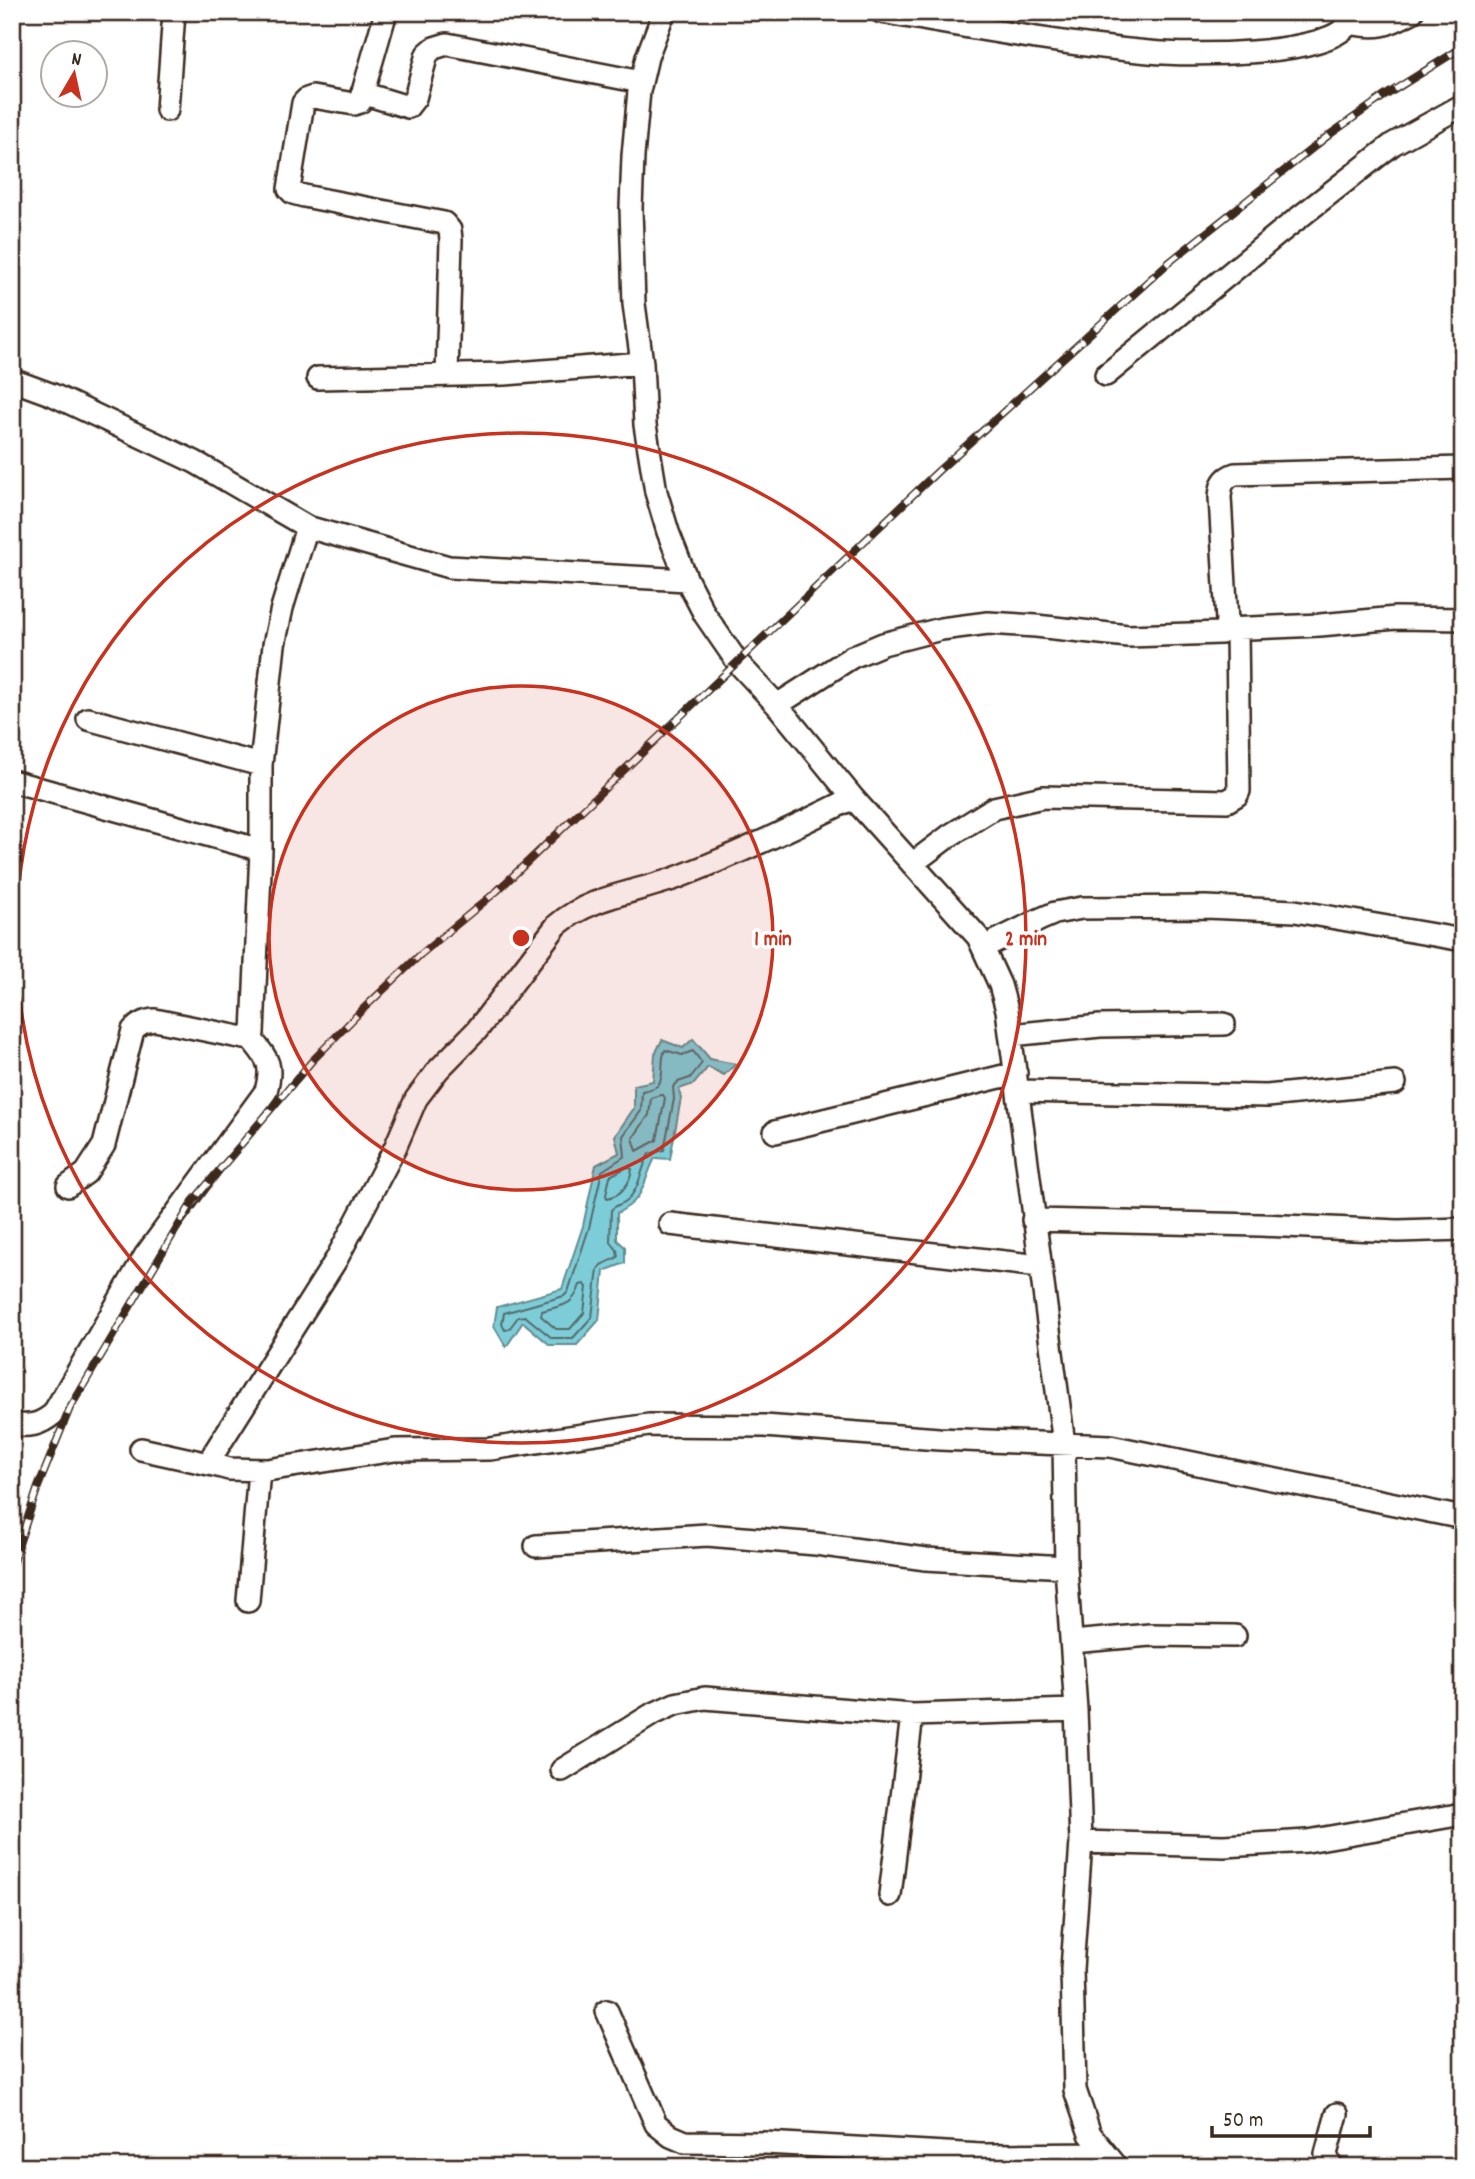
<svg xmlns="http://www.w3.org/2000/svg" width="1475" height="2179" viewBox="0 0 1475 2179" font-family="Dekko,sans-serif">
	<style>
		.water { fill: #7dcdd9; stroke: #638c8e; stroke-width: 2 }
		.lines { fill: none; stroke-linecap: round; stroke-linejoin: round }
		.shore { stroke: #556b69; stroke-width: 2 }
		.minor-casing { stroke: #3b2a1e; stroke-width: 26 }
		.minor { stroke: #fff; stroke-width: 21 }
		.rail-casing { stroke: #3b2a1e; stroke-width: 8 }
		.rail { stroke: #fff; stroke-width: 5; stroke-dasharray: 16; stroke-linecap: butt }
		.ring { fill: none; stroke: #c8321e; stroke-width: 3.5 }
		.centre { fill: #c8321e; stroke: #fff; stroke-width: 3.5 }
		.ring-label { font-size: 21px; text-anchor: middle; font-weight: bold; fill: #c8321e; stroke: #fff; stroke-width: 7; stroke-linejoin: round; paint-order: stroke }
	</style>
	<rect width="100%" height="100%" fill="#fff"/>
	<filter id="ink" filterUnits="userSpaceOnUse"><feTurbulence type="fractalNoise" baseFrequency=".0143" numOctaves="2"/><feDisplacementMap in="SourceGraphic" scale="14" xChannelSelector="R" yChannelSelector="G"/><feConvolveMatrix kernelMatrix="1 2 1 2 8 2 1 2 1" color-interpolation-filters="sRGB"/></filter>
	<g filter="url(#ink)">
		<path class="water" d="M693,1039L710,1059L736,1064L724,1075L708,1067L694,1084L679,1089L681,1098L670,1159L655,1158C642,1183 646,1199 617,1213V1240L625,1247V1263L604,1271L599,1320L577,1345H550L523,1322L506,1347L494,1326L497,1307L562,1289L583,1226L596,1165L619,1153L615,1136L634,1108V1085L653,1081L655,1054L662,1040L683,1048Z"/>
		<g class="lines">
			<path class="shore" d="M665,1050L682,1055L693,1051L702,1063L690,1078L678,1082L673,1087L674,1099L664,1150L649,1154C641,1168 640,1190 626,1201C621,1205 615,1205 611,1210L610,1241L617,1250L618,1257L601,1265L598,1269L592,1317L573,1338H552L525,1316L518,1317L509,1329L505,1330L502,1324L504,1313L564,1296L568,1292L589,1228L602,1171L625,1156L623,1136L641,1111L642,1091C646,1090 655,1089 658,1085C665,1077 660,1060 665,1050Z
				M660,1095H663L665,1098L657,1140L637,1151L633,1138L649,1115L651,1098Z
				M627,1167L632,1169C631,1183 621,1196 607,1198L606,1195L610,1176Z
				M584,1284L587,1287L584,1313L570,1329H556L541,1316L542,1311C562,1305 573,1307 580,1285Z"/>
			<g class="minor-casing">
				<path id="minor" d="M386,12L360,102L354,104L313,97L307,99L303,103L289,189L293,193L304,196L444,223L450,230L451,240L447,375
					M664,12L647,57L639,91L633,156L631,208L634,304L642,363L645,425L656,492L668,532L687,580L705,615L738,663L777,705L853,798L978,937L1000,985L1007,1010L1064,1444L1066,1567L1076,1710L1081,1842L1072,1969L1075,2090L1090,2134L1117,2167
					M881,12C970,27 1059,44 1149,52C1190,56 1318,56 1346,27C1350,23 1350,18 1351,12
					M1349,23C1378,29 1386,26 1412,12
					M362,93L408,107L415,98L427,54L434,48L447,44L641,82
					M167,110L174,12
					M1106,375L1278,234L1393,144L1463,105
					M318,378L505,374L642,363
					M12,380L53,395L195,462L307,527L449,567L687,580
					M1225,629L1320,625L1396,618L1463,619
					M777,705L852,657L883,644L941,629L988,623L1036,626L1128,636L1221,633L1225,629L1227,622L1220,497C1221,485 1223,478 1235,474L1463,468
					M88,719L261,765
					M12,781L261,850
					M853,798C797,826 740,853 681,876C640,892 592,895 557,925L477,1030L438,1070L416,1099L395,1148L336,1260L214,1453V1460L218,1466L229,1469L267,1470L395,1450L490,1449L649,1425L764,1426L939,1439L1110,1446L1463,1518
					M912,864L949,836L994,808L1043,797L1227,801L1237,795L1239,791L1237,629
					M984,947L1041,919L1055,913L1082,908L1206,907L1295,911L1463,940
					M1011,1035L1100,1026L1224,1024
					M1018,1091L1267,1096L1395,1083
					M775,1132L1016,1073
					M68,1186L86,1173L104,1145L133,1030C140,1023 145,1021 155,1020L244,1038L253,1033L261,850V765L274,645L282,608L307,527
					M1033,1220L1260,1225L1398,1231L1463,1229
					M670,1224L1040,1266
					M12,1424C29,1427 40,1425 53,1414L145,1256L266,1091C274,1062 266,1058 249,1036
					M141,1449L218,1466
					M536,1546L707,1535L816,1544L926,1559L1066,1567
					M248,1601L259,1470
					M1072,1642L1150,1635L1235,1636
					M562,1770L651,1715L675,1704L705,1698L912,1715L1076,1710
					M1081,1842L1224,1846L1307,1841L1463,1814
					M890,1895L912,1715
					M607,2011L656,2124L671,2136L685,2142L765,2143L982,2155L1106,2154
					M1331,2167L1326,2154L1337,2114"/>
			</g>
			<use href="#minor" class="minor"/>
			<g class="rail-casing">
				<path id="rail" d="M12,1565L38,1487L70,1408L193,1201L312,1061L362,1010L420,955L497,891L937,472L1167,264L1329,135L1383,97L1463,47"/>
			</g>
			<use href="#rail" class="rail"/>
		</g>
	</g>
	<circle cx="521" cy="938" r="252" fill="#c8321e" fill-opacity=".12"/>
	<g class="ring">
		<circle cx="521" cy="938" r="252"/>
		<circle cx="521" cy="938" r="505"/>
	</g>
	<circle cx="521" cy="938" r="10" class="centre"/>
	<g class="ring-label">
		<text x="773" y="945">1 min</text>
		<text x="1026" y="945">2 min</text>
	</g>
	<rect width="1475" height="2179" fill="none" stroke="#fff" stroke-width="42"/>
	<rect x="21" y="21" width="1433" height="2137" fill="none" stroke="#3b2a1e" stroke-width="2.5" filter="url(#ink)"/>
	<g transform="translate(74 74) rotate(9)"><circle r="33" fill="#ffffff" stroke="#b1aaa5" stroke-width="2"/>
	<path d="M0-5L12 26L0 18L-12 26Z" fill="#c8321e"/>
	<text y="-10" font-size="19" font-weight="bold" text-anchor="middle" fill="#3b2a1e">N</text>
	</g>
	<path d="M1212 2126v10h158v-10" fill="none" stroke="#3b2a1e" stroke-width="3.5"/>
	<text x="1223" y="2126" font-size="21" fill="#3b2a1e" stroke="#ffffff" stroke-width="5" paint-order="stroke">50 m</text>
</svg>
